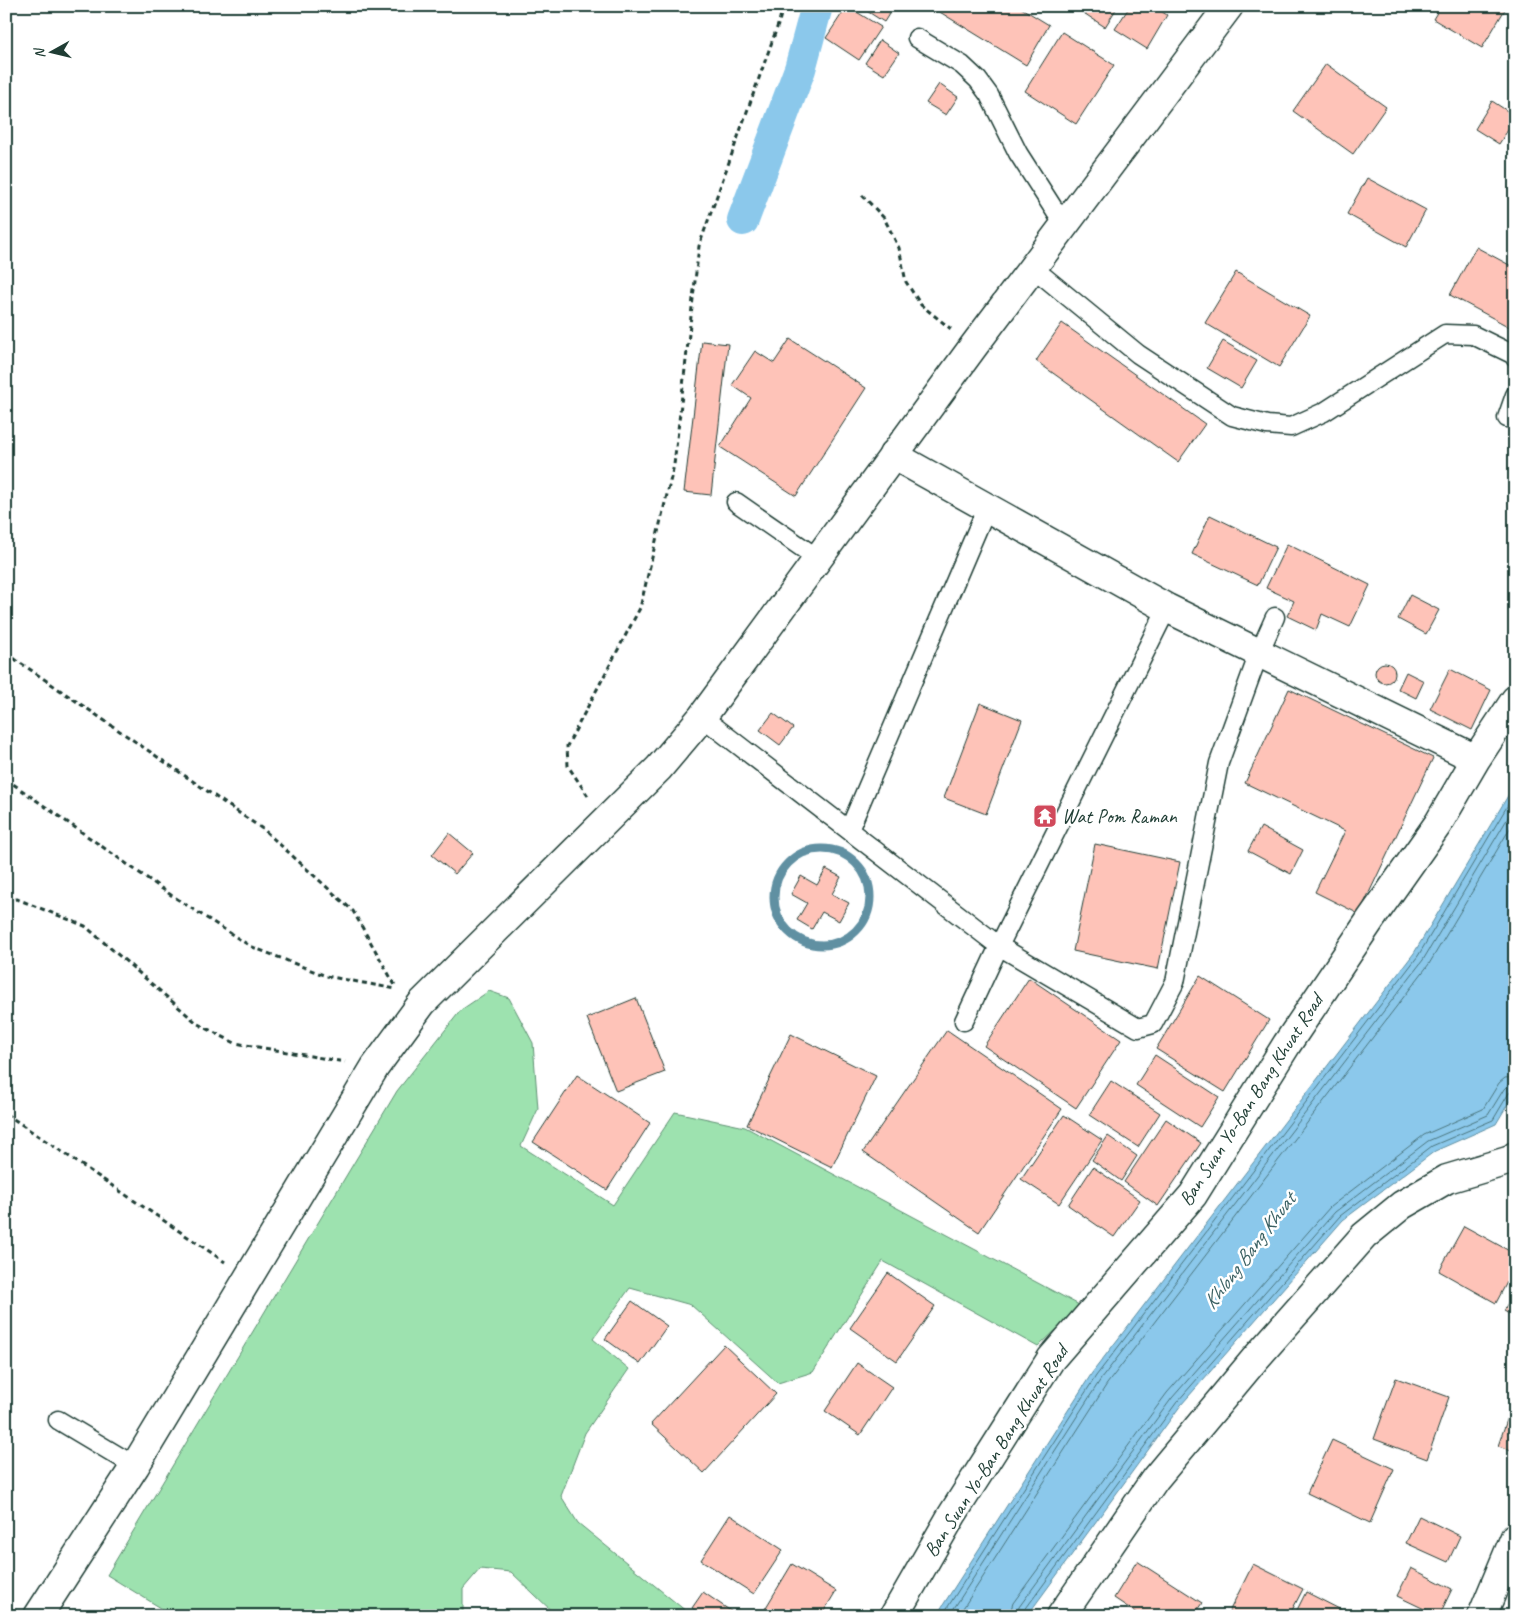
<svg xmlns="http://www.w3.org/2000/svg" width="1521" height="1622" viewBox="0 0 1521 1622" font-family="Caveat,sans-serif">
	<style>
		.green { fill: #9de2af; stroke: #5e9072 }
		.water { fill: #8bc8eb; stroke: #6090a2 }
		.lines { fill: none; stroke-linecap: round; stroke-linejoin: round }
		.shore { stroke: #4a757d; stroke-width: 1 }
		.stream { stroke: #6090a2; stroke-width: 9 }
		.canal { stroke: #8bc8eb; stroke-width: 32 }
		.building { fill: #fec3b8; stroke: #1f3d34 }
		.lane-casing { stroke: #1f3d34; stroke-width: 21 }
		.street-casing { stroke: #1f3d34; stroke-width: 31 }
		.secondary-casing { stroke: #1f3d34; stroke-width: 31 }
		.path { stroke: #1f3d34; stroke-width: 3; stroke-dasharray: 5 4; stroke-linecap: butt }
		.lane { stroke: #fff; stroke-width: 18 }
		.street { stroke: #fff; stroke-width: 28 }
		.secondary { stroke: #fff; stroke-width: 28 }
		.labels { text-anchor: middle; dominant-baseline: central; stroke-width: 5; stroke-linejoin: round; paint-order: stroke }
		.poi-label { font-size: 20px; fill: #1f3d34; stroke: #fff; text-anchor: start }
		.street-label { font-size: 20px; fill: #1f3d34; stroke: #fff }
		.water-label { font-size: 21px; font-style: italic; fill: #3a6062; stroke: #fff }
	</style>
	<rect width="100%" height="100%" fill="#fff"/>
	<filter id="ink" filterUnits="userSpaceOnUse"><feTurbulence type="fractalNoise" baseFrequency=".02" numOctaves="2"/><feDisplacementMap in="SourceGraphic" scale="10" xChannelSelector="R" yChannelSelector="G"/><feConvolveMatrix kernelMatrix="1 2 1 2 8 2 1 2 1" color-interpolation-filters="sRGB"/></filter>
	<g filter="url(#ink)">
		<path class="green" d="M489,991L509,998L533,1043L538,1109L521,1146L613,1205L675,1112L745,1127L1081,1306L1038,1347L883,1261L813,1372L778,1383L691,1305L630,1288L593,1339L629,1369L585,1433L561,1496L578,1523L692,1616H557L511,1572L480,1569L463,1589V1616H174L107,1575L397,1091L461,1010Z"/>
		<path class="water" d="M1515,784V1092L1496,1124L1435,1151L1343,1220L1181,1405L1027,1616H936L1092,1373L1414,953Z"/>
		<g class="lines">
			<path class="shore" d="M942,1616L1096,1376L1418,956L1515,793
				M949,1616L1101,1379L1423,960L1515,806
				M958,1616L1107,1384L1429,964L1515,820
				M1009,1616L1013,1603L1167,1393L1330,1207L1424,1135L1483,1109L1499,1083L1505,1078L1515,1077
				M1017,1616L1019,1607L1172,1398L1335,1212L1428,1141L1488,1115L1504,1089L1508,1085L1515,1084
				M1023,1616L1024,1611L1177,1402L1340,1216L1432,1146L1493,1120L1509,1093L1515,1091"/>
			<path class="stream" d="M774 897a48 48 0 1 1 96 0a48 48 0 1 1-96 0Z"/>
			<path class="canal" d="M743,220L800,69L817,6"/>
		</g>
		<path class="building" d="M847,6L881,27L859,60L826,38Z
			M859,6H894L884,22Z
			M930,6H1018L1049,25L1026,65Z
			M1073,6H1118L1105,27Z
			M1130,6H1153L1167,15L1147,49L1115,29Z
			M1441,6H1507L1482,48L1433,19Z
			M1062,32L1114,65L1076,124L1025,91Z
			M880,40L899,53L884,75L865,63Z
			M1326,64L1386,107L1353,154L1293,111Z
			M939,84L958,97L946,115L926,103Z
			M1492,101L1515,116V119L1499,144L1475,129Z
			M1367,178L1426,210L1406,247L1347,214Z
			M1476,247L1515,268V330L1450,295Z
			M1236,272L1310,316L1279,367L1205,323Z
			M1062,323L1205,424L1178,462L1036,361Z
			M790,339L866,388L796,496L720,447L751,398L732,385L755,351L774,363Z
			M702,341L728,344L711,495L684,492Z
			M1223,341L1257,361L1241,388L1207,368Z
			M1210,515L1276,547L1258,585L1192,554Z
			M1287,544L1370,585L1350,627L1322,614L1316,630L1287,616L1294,601L1266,588Z
			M1410,595L1439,610L1426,634L1398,619Z
			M1375 673a10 10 0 1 1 20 0a10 10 0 1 1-20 0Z
			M1450,669L1491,690L1472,730L1430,709Z
			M1406,672L1424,681L1416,698L1398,689Z
			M1289,689L1433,758L1359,914L1315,892L1345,831L1245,783Z
			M980,703L1022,720L986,814L944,798Z
			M773,713L793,728L780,745L760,730Z
			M1261,827L1303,850L1291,874L1248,851Z
			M449,833L473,853L455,874L432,855Z
			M1095,844L1180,862L1158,969L1073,951Z
			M826,869L841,877L832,894L849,903L839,921L822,912L812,929L797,920L807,903L791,894L801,876L817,885Z
			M1200,976L1269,1020L1225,1092L1156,1049Z
			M1029,978L1121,1040L1076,1108L984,1046Z
			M636,998L665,1072L616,1091L587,1018Z
			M947,1030L1062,1109L979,1232L863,1152Z
			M791,1034L876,1076L832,1167L747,1125Z
			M1155,1055L1219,1097L1200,1127L1136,1085Z
			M577,1075L650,1123L607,1190L533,1142Z
			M1111,1081L1160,1113L1138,1147L1089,1115Z
			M1064,1115L1102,1140L1059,1204L1021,1179Z
			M1166,1119L1201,1143L1158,1206L1124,1182Z
			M1108,1136L1137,1156L1121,1181L1092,1160Z
			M1093,1167L1140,1200L1114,1237L1068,1205Z
			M1464,1226L1515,1254V1267L1496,1303L1439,1271Z
			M888,1273L935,1306L897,1361L850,1328Z
			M1515,1291V1317L1504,1311Z
			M632,1301L667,1326L640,1364L605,1339Z
			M724,1345L776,1394L704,1473L651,1424Z
			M857,1363L892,1387L860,1435L825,1411Z
			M1396,1378L1449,1397L1427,1459L1374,1439Z
			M1508,1417L1515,1420V1451L1498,1446Z
			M1332,1440L1394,1469L1370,1523L1307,1493Z
			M730,1515L783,1550L754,1594L701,1560Z
			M1419,1516L1460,1536L1448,1562L1406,1543Z
			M1137,1561L1202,1603L1193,1616H1141L1114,1598Z
			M792,1564L836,1591L821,1616H776L765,1609Z
			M1253,1564L1303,1589L1289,1616H1227Z
			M1411,1568L1452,1589L1439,1616L1397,1596Z
			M703,1592L738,1616H703L692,1608Z
			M1306,1592L1353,1616H1294Z"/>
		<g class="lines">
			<g class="lane-casing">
				<path id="lane" d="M917,38L962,65L978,80L989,95L1018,153L1064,225
					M1032,267L1138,354L1232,416L1267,425L1291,427L1324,412L1445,334L1473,335L1514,355L1515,358
					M1507,418L1515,395
					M736,502L817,558
					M702,717L999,946L1138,1028L1153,1024L1175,982L1219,763L1259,653L1275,617
					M849,830L987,507
					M964,1021L999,946L1167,608
					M58,1420L135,1466"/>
			</g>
			<g class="street-casing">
				<path id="street" d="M893,455L1167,608L1476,759
					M894,1616L952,1515L1051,1359L1193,1195L1287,1044L1371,919L1438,824L1476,759L1515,700
					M1061,1616L1155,1479L1255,1359L1364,1236L1402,1205L1447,1179L1511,1160L1515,1156
					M1482,1616L1515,1537"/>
			</g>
			<g class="secondary-casing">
				<path id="secondary" d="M38,1616L135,1466L375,1067L422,1003L659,768L702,717L973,347L1229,6"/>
			</g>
			<path class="path" d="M862,195L884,218L899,248L906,282L921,305L951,329
				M6,653L264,830L353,911L396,987
				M6,779L171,895L250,946L326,976L396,989
				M588,796L568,766L567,746L640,608L674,465L699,246L779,22L783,6
				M6,901L17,899L85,926L198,1024L235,1043L345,1062
				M6,1114L225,1262"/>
			<use href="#lane" class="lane"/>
			<use href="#street" class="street"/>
			<use href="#secondary" class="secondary"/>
		</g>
	</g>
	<defs>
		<g id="temple-square" transform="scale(1.25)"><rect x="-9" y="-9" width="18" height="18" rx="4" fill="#d1495b" stroke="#fff"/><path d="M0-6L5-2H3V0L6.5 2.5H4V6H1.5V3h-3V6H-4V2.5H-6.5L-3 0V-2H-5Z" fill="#fff"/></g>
	</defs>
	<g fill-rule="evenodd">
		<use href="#temple-square" x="1045" y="816"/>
	</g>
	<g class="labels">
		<g class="poi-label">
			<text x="1062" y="816">Wat Pom Raman</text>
		</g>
		<g class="street-label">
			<text transform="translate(1251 1100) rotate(-57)">Ban Suan Yo-Ban Bang Khuat Road</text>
			<text transform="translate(996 1451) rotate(-57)">Ban Suan Yo-Ban Bang Khuat Road</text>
		</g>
		<g class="water-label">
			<text transform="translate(1249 1251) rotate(-53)">Khlong Bang Khuat</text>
		</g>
	</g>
	<rect width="1521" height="1622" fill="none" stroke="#fff" stroke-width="25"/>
	<rect x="12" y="12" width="1496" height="1597" fill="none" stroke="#1f3d34" stroke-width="2" filter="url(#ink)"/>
	<g transform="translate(52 52) rotate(262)" stroke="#ffffff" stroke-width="4" paint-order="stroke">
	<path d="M0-4L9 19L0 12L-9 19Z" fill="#1f3d34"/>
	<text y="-8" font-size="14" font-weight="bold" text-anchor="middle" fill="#1f3d34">N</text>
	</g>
</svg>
